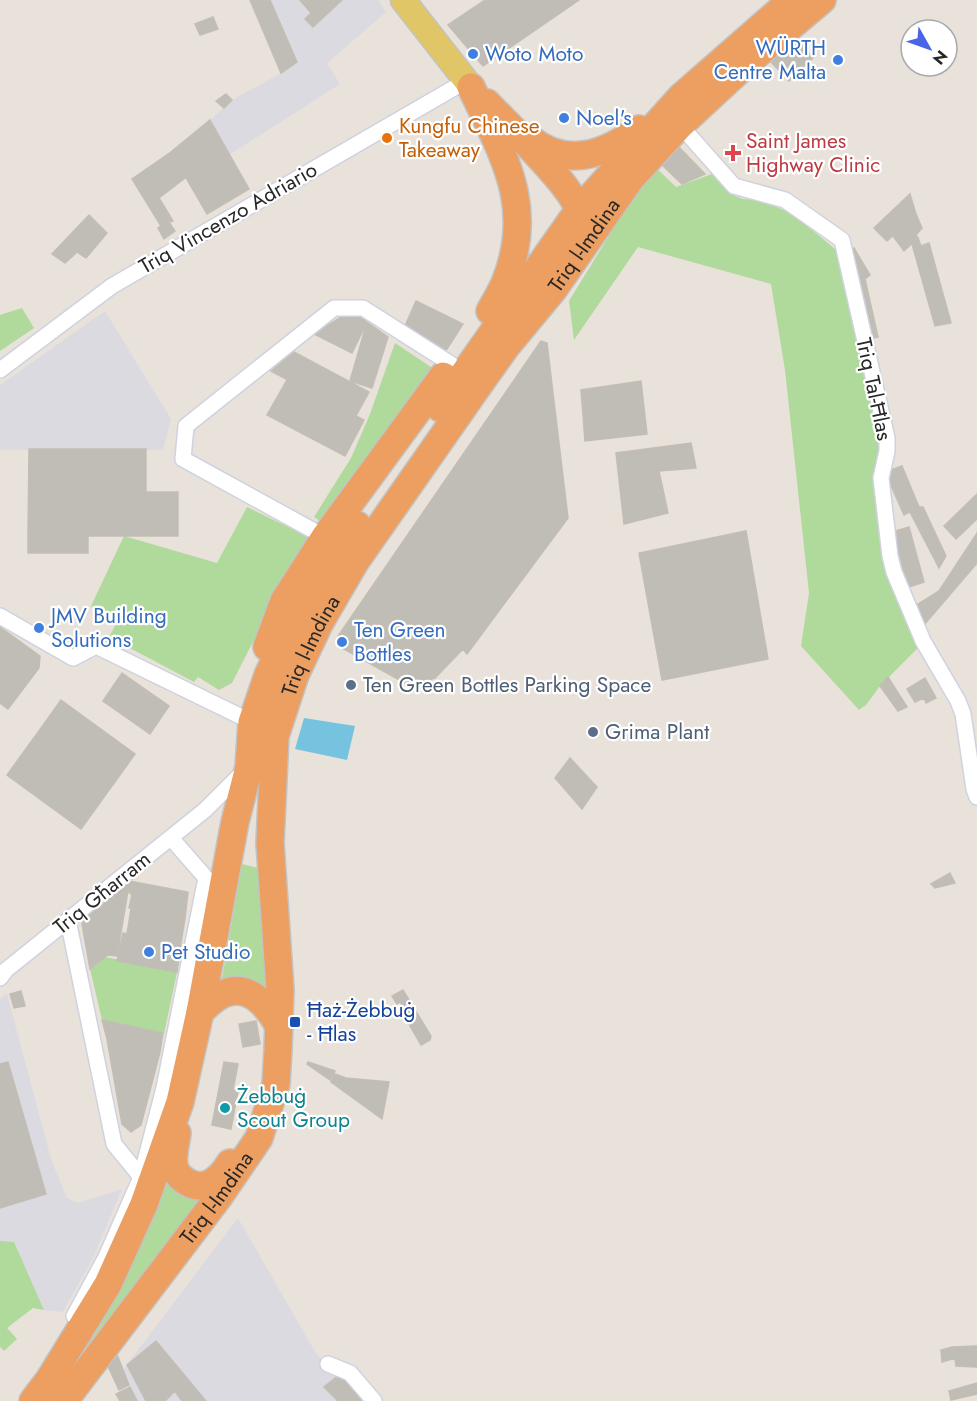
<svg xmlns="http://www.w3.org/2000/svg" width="977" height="1401" viewBox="0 0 977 1401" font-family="Jost,sans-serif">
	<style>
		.industrial { fill: #dcdae1 }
		.green { fill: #b0da9b }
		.water { fill: #76c3e0 }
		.building { fill: #c0bcb6; stroke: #c3beb4; stroke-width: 1.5 }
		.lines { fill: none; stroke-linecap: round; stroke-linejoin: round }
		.street-casing { stroke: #cfd2df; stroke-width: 18 }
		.primary-casing { stroke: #c3c3c3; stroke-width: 27 }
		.highway-casing { stroke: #c3c3c3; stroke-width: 30 }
		.street { stroke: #fff; stroke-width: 15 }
		.primary { stroke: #e0c666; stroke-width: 24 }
		.highway { stroke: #ec9f61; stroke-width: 27 }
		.shop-dot { fill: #3f7fe0; stroke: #fff; stroke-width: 2 }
		.food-dot { fill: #e8710a; stroke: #fff; stroke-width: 2 }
		.health-dot { fill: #e0444e; stroke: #fff; stroke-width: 2 }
		.service-dot { fill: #5c6f8a; stroke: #fff; stroke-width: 2 }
		.transit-dot { fill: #1a4fb4; stroke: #fff; stroke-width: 2 }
		.culture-dot { fill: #0f9aa8; stroke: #fff; stroke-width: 2 }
		.labels { text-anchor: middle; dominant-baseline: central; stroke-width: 4.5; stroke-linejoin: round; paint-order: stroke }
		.shop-label { font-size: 21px; fill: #366cbe; stroke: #fff; text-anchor: start }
		.food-label { font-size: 21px; fill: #c56008; stroke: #fff; text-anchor: start }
		.health-label { font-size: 21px; fill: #be3a42; stroke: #fff; text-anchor: start }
		.street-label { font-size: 21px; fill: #272727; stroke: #fff }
		.service-label { font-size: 21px; fill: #4e5e75; stroke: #fff; text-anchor: start }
		.transit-label { font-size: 21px; fill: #164399; stroke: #fff; text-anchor: start }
		.culture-label { font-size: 21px; fill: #0d838f; stroke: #fff; text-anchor: start }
	</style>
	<rect width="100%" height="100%" fill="#e8e2da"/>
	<path class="industrial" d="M250,0H378L386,12L327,63L340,84L229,155L210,120L232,100L281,73Z
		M105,311L171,419L163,450H0V385Z
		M7,994L51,1159L67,1198L78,1203L122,1189L93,1258L63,1312L44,1310L14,1243L0,1241V999Z
		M238,1218L317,1355L341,1372L365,1401H137L122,1371Z"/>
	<path class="green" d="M655,167L676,187L712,174L730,194L743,199L760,200L793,214L841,254L919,647L880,686L866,705L859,710L801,646L809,593L785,370L771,284L638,247L574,340L569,301L621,216Z
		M22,308L34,328L0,351V315Z
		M395,343L431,367V377L322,522L314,517L351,458L370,414Z
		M247,507L307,536L309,547L263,622L232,683L219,690L198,677L194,682L109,637L116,624L91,606L124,536L217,563Z
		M242,864L258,868L269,990L261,985L221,984Z
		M105,957L177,972L164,1034L102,1020L90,969Z
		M164,1175L181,1196L201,1199L53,1401H43Z
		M0,1241L14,1242L44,1310L33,1308L7,1328L17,1339L4,1351L0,1347Z"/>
	<path class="water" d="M304,718L355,726L347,760L295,749Z"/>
	<path class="building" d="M250,0H270L297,62L281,73Z
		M300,0H342L313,27L305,19L311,13Z
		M485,0H579L483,66L448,25Z
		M213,17L218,29L200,35L195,24Z
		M797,38L813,58L801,69L783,50Z
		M783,50L801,69L789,81L771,62Z
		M226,94L232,100L224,108L216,101Z
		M210,120L249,189L207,214L171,152Z
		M677,145L705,174L682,184L659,162Z
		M171,152L185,178L159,198L173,221L169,222L175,231L164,239L158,228L161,226L132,179Z
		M910,194L916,214L887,241L874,228Z
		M916,214L922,228L916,235L918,238L904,251L893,236Z
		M89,215L107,233L86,258L77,252L65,263L52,254Z
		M918,238L921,246L929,243L951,323L935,326L912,244Z
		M854,248L870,275L865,279L878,337L869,339L851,250Z
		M416,301L463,324L447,349L439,350L405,326Z
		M358,315L367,322L352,353L314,334L341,317Z
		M367,322L388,337L372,388L350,381Z
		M541,341L547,343L568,518L467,654L463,649L435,678L410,686L342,648L338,636Z
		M294,352L369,392L356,416L271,371Z
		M287,380L364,420L345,456L267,415Z
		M641,381L647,434L585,441L581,390Z
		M691,443L696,468L659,471L668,513L624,524L616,453Z
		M29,449H146V492H178V536H28Z
		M902,466L919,507L904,515L885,472Z
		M977,494V519L956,539L944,526Z
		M919,507H923L946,556L939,568L910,512Z
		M909,527L924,582L909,587L892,532Z
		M746,531L768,659L662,680L639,553Z
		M977,533V563L923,626L915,606L939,591Z
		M28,536H88V553H28Z
		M0,627L40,656L39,668L8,709L0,703Z
		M122,673L169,706L150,734L103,701Z
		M888,677L907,707L898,711L880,686Z
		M925,678L936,698L926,703L924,698L915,702L907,689Z
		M61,700L135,754L107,793L33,739Z
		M33,739L107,793L81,829L7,775Z
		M570,758L597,787L582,809L555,778Z
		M950,873L955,883L935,888L931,884Z
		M129,881L188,892L185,918L129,908L132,895L128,891L118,889Z
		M118,889L128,891L117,956L108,955L90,969L82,924L86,916Z
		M131,909L185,918L181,943L127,934Z
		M123,933L181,943L177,972L117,961Z
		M403,990L431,1036L430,1040L421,1045L409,1024L411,1023L400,1002L397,1004L392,996Z
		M21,991L25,1006L14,1008L10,994Z
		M102,1020L163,1033L160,1052L107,1039Z
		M256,1021L260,1044L243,1047L239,1024Z
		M107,1039L160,1052L141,1125L131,1132L122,1124Z
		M8,1062L46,1194L0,1208V1064Z
		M224,1062L238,1064L233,1090L238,1091L231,1129L212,1125Z
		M308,1062L335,1071L330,1080L307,1064Z
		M335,1074L346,1078L389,1082L382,1119L331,1082Z
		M156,1341L206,1401H182L175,1391L165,1401H146L127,1365Z
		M977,1346V1367L956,1366L955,1358L942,1362L941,1350L952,1347Z
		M116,1352L129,1385L119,1390L107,1364Z
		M340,1374L363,1401H338L324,1387Z
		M977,1383V1394L951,1400L949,1391Z
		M130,1387L137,1401H120L116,1394Z"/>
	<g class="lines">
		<g class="street-casing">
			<path id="street" d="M680,125L734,186L785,200L842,240L887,438V451L881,478L890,556L894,572L923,641L958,701L963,714L974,789L977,797
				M0,370L112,286L466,81
				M325,537L183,459L186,426L334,308H363L451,364
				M0,616L73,658L96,646L252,722
				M68,920L114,1144L141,1177
				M0,978L6,970L205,810L244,771
				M74,1316L106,1257L141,1177L164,1088L206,878L171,838
				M328,1364L350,1373L374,1401"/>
		</g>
		<g class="primary-casing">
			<path id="primary" d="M403,0L471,87"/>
		</g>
		<g class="highway-casing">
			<g id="highway">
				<path d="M471,87C503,155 536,206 505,283C501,292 495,302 490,311"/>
				<path d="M487,103C506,123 575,188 578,211C579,216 578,221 578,226"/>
				<path d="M530,139C567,169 606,154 639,129"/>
				<path d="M440,408L578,211L681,97L792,0"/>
				<path d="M267,647L284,601L325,537L443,376"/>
				<path d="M200,1012C207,1005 214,998 223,994C248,982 268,1006 279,1026"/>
				<path d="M177,1133C176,1142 172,1156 174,1166C176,1174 181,1179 189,1183C206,1192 221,1178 230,1163"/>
				<path d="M33,1401L49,1380L108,1284L144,1204L180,1102L200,1012L235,822L249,767L252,722L268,675L283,643L306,603L357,525"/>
				<path id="s1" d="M64,1401L218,1198L259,1138L276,1084L278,1049L280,990L270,843L275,736L295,675L319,624L355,562L476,389L505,348L553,290L631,178L680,125L748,62L822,0"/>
			</g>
		</g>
		<use href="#street" class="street"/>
		<use href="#primary" class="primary"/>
		<use href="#highway" class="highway"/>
	</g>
	<g class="shop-dot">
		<circle cx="473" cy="54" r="6"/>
		<circle cx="838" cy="60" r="6"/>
		<circle cx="564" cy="118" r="6"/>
		<circle cx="39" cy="628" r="6"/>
		<circle cx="342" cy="642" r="6"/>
		<circle cx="149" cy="952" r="6"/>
	</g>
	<circle class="food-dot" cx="387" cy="138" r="6"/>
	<path class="health-dot" d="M730 144h6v6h6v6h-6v6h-6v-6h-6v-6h6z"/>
	<g class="service-dot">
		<circle cx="351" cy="685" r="6"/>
		<circle cx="593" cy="732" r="6"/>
	</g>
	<rect class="transit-dot" x="289" y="1016" width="12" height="12" rx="3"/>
	<circle class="culture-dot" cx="225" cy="1108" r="6"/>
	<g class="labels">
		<g class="shop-label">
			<text x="826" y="48" text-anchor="end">WÜRTH<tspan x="826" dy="24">Centre Malta</tspan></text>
			<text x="485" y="54">Woto Moto</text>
			<text x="576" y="118">Noel's</text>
			<text x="51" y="616">JMV Building<tspan x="51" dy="24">Solutions</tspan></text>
			<text x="354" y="630">Ten Green<tspan x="354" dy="24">Bottles</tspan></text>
			<text x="161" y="952">Pet Studio</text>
		</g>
		<g class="food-label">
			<text x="399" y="126">Kungfu Chinese<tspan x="399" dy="24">Takeaway</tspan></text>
		</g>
		<g class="health-label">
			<text x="746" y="141">Saint James<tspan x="746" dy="24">Highway Clinic</tspan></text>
		</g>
		<g class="street-label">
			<text transform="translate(228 218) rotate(-30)">Triq Vincenzo Adriario</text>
			<text stroke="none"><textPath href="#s1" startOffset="1316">Triq l-Imdina</textPath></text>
			<text transform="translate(874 389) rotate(78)">Triq Tal-Ħlas</text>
			<text stroke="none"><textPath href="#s1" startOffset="830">Triq l-Imdina</textPath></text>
			<text transform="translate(102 893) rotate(-39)">Triq Għarram</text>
			<text stroke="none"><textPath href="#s1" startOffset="254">Triq l-Imdina</textPath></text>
		</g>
		<g class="service-label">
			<text x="363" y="685">Ten Green Bottles Parking Space</text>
			<text x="605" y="732">Grima Plant</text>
		</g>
		<g class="transit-label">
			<text x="307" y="1010">Ħaż-Żebbuġ<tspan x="307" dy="24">- Ħlas</tspan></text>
		</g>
		<g class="culture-label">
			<text x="237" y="1096">Żebbuġ<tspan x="237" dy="24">Scout Group</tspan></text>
		</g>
	</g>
	<g transform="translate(929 48) rotate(130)"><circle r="28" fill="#ffffff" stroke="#a9a9a9" stroke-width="1.5"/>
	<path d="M0-4.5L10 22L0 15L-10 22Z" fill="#4964e6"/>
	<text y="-9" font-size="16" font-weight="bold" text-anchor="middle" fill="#272727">N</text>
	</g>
</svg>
